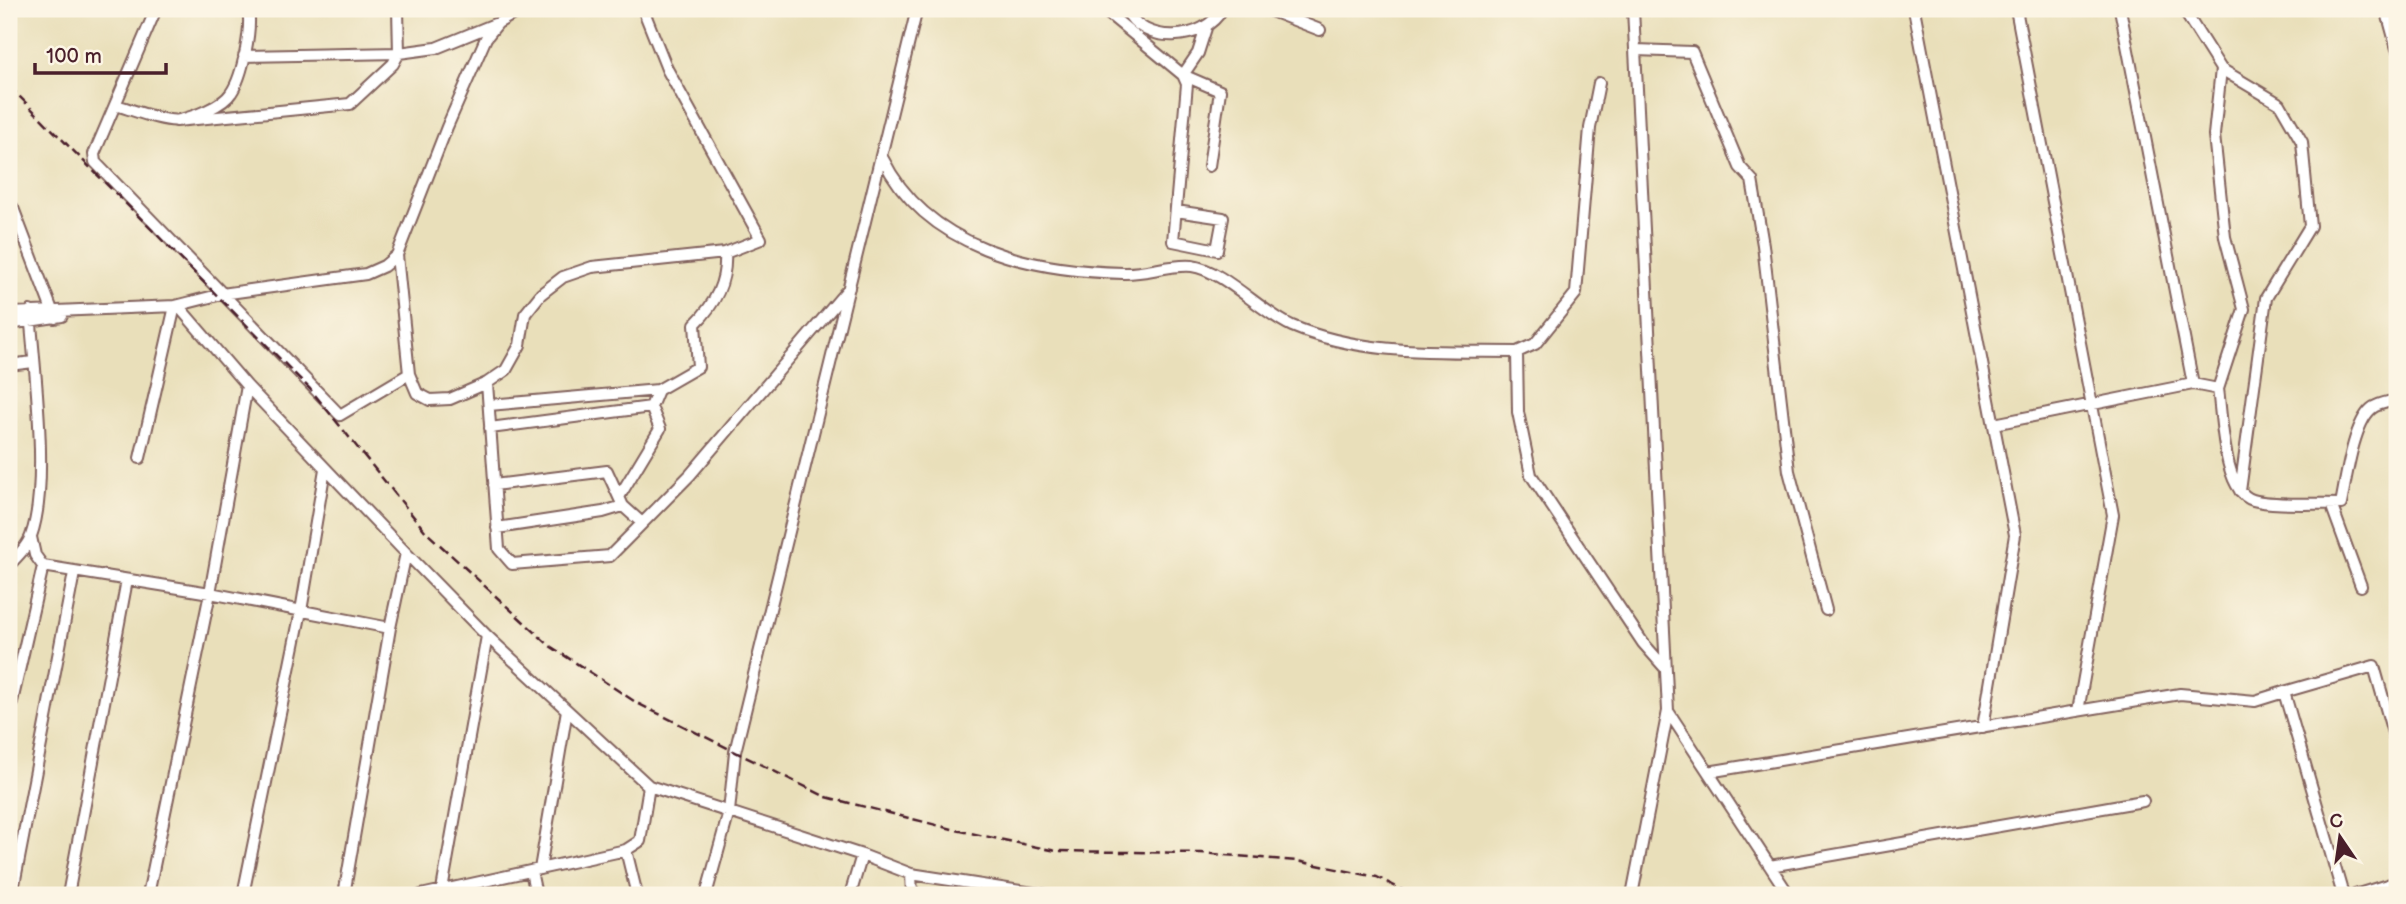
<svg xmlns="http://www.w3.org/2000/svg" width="2406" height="904" viewBox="0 0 2406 904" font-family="'Balsamiq Sans',sans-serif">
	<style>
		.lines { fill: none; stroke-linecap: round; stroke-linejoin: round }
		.minor-casing { stroke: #82625d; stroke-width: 14 }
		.minor { stroke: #fff; stroke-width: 10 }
		.rail { stroke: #4a1f2b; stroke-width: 2.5; stroke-dasharray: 10 5; stroke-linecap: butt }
	</style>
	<rect width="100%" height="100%" fill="#fcf5e5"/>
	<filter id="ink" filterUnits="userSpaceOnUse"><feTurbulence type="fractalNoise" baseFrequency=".0143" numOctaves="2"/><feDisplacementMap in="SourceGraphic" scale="14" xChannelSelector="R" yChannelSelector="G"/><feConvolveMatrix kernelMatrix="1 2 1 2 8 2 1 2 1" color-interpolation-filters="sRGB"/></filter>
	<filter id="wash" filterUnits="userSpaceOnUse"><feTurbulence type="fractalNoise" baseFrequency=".00686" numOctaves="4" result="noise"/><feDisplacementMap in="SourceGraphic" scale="28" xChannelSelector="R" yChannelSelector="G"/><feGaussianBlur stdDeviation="1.57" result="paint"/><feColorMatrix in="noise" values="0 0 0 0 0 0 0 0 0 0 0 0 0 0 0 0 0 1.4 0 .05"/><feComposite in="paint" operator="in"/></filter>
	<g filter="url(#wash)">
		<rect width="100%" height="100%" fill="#e9dfba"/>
	</g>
	<g filter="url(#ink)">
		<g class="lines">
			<g class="minor-casing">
				<path id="minor" d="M156,9L94,154L95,162L340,415L409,374
					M1103,9L1183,75L1187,84L1173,241L1217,250L1223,218L1176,211
					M1126,9C1142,46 1205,42 1222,9
					M1266,9L1320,30
					M1914,9L2015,535L1983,727
					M2016,9L2113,515L2078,711
					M2120,9L2193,384
					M2183,9L2221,69L2214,135L2225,237L2244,309L2218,389
					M2386,9L2397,49
					M1206,28L1198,53L1183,75L1220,91L1209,166
					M1636,50L1692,52L1740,167L1752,180L1763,245L1789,471L1826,610
					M244,56L399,53L436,48L495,24
					M2221,69L2280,104L2302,142L2310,226L2266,298L2240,491
					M116,105C130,109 166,123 179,120C193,117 223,106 231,93C243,76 252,28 248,9
					M176,121L350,104L393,64L399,53L398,9
					M883,159C927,248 1031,271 1123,273C1146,274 1170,264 1192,266C1223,270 1262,313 1292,326C1363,356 1442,351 1517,352L1518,412L1531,475L1643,643L1666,669
					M13,208L55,318
					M397,255L409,374L417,393L430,400L450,399L487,383L506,370L520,345L525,314L541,294L563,277L592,267L725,253L761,239L667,69L643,9
					M9,313L175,306L180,308L247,386L406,553L487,636L649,786L862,855L850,895
					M9,324L62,316
					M1517,352L1535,344L1576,293L1590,128L1599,83
					M9,365L33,362
					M487,383L499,549L512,564L610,556L690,475L849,288
					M489,405L658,390
					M1994,424L2193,384L2218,389C2222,415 2223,492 2253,500C2273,506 2319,503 2341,504C2346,480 2353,425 2371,409C2378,403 2389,402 2397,400
					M490,428L651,407
					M140,458L175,306L222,294L366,274L384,266L397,255L447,127L486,38L498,23L522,9
					M494,485L607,471L623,506L642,523
					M619,497L660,429L651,407L658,390L698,367L695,324C715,304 727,282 725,253
					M2331,504L2361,586
					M497,528L603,512L623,506
					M31,537L35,555L43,566L210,593L390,628
					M9,565C17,557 27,547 31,536C50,485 34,368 30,311
					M2284,692L2374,666L2397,747
					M1668,711L1789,895
					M9,715L43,566
					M1708,772L2180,694L2255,701L2284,692L2343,895
					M626,850L637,895
					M862,855L911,874L912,895
					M1770,866L2143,801
					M540,869L567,710
					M531,871L536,895
					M911,874L1047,895
					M12,895L74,573
					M68,895L127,580
					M148,895L210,593L247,386
					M243,895L301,611L325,469
					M344,895L390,628L406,553
					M421,895L626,850L640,841L649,786
					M441,895L487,636
					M706,895L729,812L735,752L917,9
					M1632,895L1668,711L1633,9
					M2355,895L2397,882"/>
			</g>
			<use href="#minor" class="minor"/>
			<path class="rail" d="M9,86L310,389L426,532L550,646L637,703L826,797L956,830L1056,851L1201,853L1297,861L1377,877L1412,895"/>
		</g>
	</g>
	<rect width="2406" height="904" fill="none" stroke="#fcf5e5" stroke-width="35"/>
	<g transform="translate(2340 837) rotate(347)" stroke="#fcf5e5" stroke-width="5" paint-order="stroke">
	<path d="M0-5L12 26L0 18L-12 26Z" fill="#4a1f2b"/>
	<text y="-10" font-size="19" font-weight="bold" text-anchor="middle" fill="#4a1f2b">С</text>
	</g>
	<path d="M35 63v10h131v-10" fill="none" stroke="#4a1f2b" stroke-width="3.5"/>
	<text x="46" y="63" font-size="21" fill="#4a1f2b" stroke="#fcf5e5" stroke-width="5" paint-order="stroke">100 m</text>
</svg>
